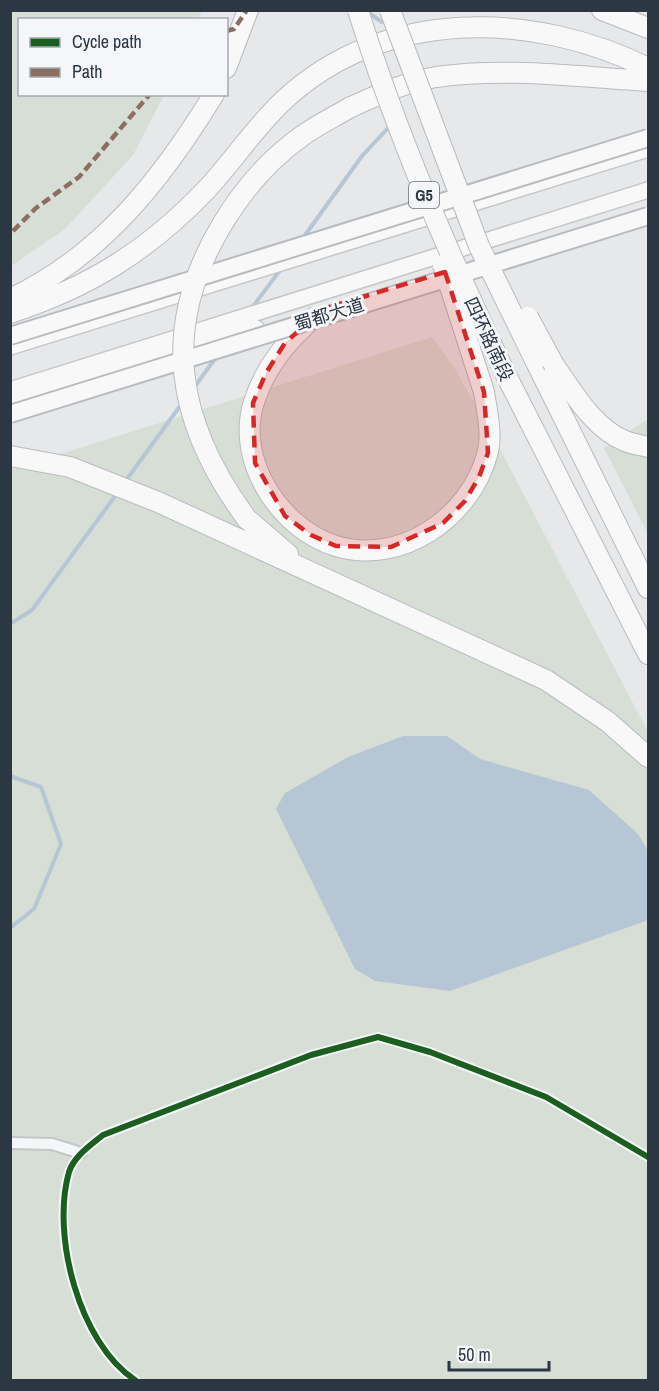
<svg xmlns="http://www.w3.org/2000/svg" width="659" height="1391" viewBox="0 0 659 1391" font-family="'Archivo Narrow','Noto Sans SC',sans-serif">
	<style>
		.green { fill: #d7ded6 }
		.water { fill: #b6c6d4 }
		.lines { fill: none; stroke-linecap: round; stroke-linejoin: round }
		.stream { stroke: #b6c6d4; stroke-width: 4 }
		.minor-casing { stroke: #c4c6c8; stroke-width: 14 }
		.secondary-casing { stroke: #c4c6c8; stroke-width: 18 }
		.motorway-casing { stroke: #b8bbbf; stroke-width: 22 }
		.minor { stroke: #f5f6f7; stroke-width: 10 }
		.secondary { stroke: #f8f8f8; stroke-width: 15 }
		.motorway { stroke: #f8f8f8; stroke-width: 20 }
		.trunk-bridge-casing { stroke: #b8bbbf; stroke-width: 20; stroke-linecap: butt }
		.motorway-bridge-casing { stroke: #b8bbbf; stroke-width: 22; stroke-linecap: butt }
		.trunk-bridge { stroke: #f8f8f8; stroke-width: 16 }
		.motorway-bridge { stroke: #f8f8f8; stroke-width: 20 }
		.quiet { stroke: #8d6e63; stroke-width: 4.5; stroke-dasharray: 9 4.5; stroke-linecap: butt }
		.cycleway-casing { stroke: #f4f6f9; stroke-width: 10 }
		.cycleway { stroke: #1b5e20; stroke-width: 6 }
		.marked { fill: #d62828; fill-opacity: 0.2; stroke: #d62828; stroke-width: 4.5; stroke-dasharray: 12 8; stroke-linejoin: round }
		.labels { text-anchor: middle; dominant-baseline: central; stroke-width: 6; stroke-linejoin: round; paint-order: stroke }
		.shield { fill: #f4f6f9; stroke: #68707a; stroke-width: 1.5 }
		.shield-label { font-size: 16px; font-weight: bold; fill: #2c3744 }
		.street-label { font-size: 18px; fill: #2c3744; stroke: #f4f6f9 }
	</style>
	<rect width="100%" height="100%" fill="#e6e8ea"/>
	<path class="green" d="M11,10L202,11L198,19L20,20V94L164,95L133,155L65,229L11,266Z
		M432,337L455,369L491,432L648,732V1380H11L10,470Z
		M648,419V534L604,448Z"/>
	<path class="water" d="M403,736H447L480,759L589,790L638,834L648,851V920L450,991L375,981L355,969L276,809L285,793L348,757Z"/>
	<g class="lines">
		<path class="stream" d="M366,11L382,22
			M303,238L362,156L390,126
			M251,309L281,269
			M193,389L217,356
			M124,483L183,402
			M10,624L32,610L118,492
			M10,776L41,787L61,844L34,909L10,928"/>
		<g class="minor-casing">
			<path id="minor" d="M10,1143L52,1144L81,1153"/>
		</g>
		<g class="secondary-casing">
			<path id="secondary" d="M10,347L648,149
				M10,390L648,190"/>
		</g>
		<g class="motorway-casing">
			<path id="motorway" d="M602,10L648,28
				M226,68L248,10
				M349,108C377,95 406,82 436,77C507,67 578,77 648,81
				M10,299C102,256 162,179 214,94
				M10,313C90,287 149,250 207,189C234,160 255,127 284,100C384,7 533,11 648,68
				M313,318C287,341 265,367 254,402C235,460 280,529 336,546C401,566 470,517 487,455C493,435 487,412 484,392
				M535,360L648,588
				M554,365C573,392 593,428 625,441C632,444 641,445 648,447
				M505,373L648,654
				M10,403L255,330
				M10,456L70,467L158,502L546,680L607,721L648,757
				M247,519L288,554"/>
		</g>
		<use href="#minor" class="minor"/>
		<use href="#secondary" class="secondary"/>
		<use href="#motorway" class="motorway"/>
		<g class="trunk-bridge-casing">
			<path id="trunk-bridge" d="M10,336L648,138
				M10,414L648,216"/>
		</g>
		<g class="motorway-bridge-casing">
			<path id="motorway-bridge" d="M358,10C397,135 449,255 505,373
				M390,10L479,246L535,360
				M443,265L484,392
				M528,317L554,365
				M247,519C176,423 159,328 223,223C243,190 271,158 302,136C317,125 334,117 349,108"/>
		</g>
		<use href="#trunk-bridge" class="trunk-bridge"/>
		<use href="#motorway-bridge" class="motorway-bridge"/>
		<path class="quiet" d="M226,31L234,29L247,10
			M13,231L36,208L79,177L150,94"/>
		<g class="cycleway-casing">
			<path id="cycleway" d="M135,1380C79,1343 51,1235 69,1172C74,1156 91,1145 103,1135L311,1055L378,1037L430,1052L546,1097L648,1157"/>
		</g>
		<use href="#cycleway" class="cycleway"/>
	</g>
	<path class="marked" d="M445,272L484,392L488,453L479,477L465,501L443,523L391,547L336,546L311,535L285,516L255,463L253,403L266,373L285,343L323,309Z"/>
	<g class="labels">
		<rect class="shield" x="409" y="182" width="30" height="26" rx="4.5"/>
		<g class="shield-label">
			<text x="424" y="195">G5</text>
		</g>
		<g class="street-label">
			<text transform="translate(329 314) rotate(-17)">蜀都大道</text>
			<text transform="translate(489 339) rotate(65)">四环路南段</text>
		</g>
	</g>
	<rect width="659" height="1391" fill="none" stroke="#2c3744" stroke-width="24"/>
	<rect x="18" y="18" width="210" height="78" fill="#f4f6f9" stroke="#a4aab1" stroke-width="1.5"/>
	<rect x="30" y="38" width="30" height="9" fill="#1b5e20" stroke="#a4aab1" stroke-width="1.5"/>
	<text x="72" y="48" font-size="18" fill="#2c3744">Cycle path</text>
	<rect x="30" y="68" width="30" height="9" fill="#8d6e63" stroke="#a4aab1" stroke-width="1.5"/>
	<text x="72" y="78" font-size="18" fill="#2c3744">Path</text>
	<path d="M449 1361v9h100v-9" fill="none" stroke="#2c3744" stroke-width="3"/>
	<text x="458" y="1361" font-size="18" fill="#2c3744" stroke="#f4f6f9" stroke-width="4.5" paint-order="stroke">50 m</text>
</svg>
